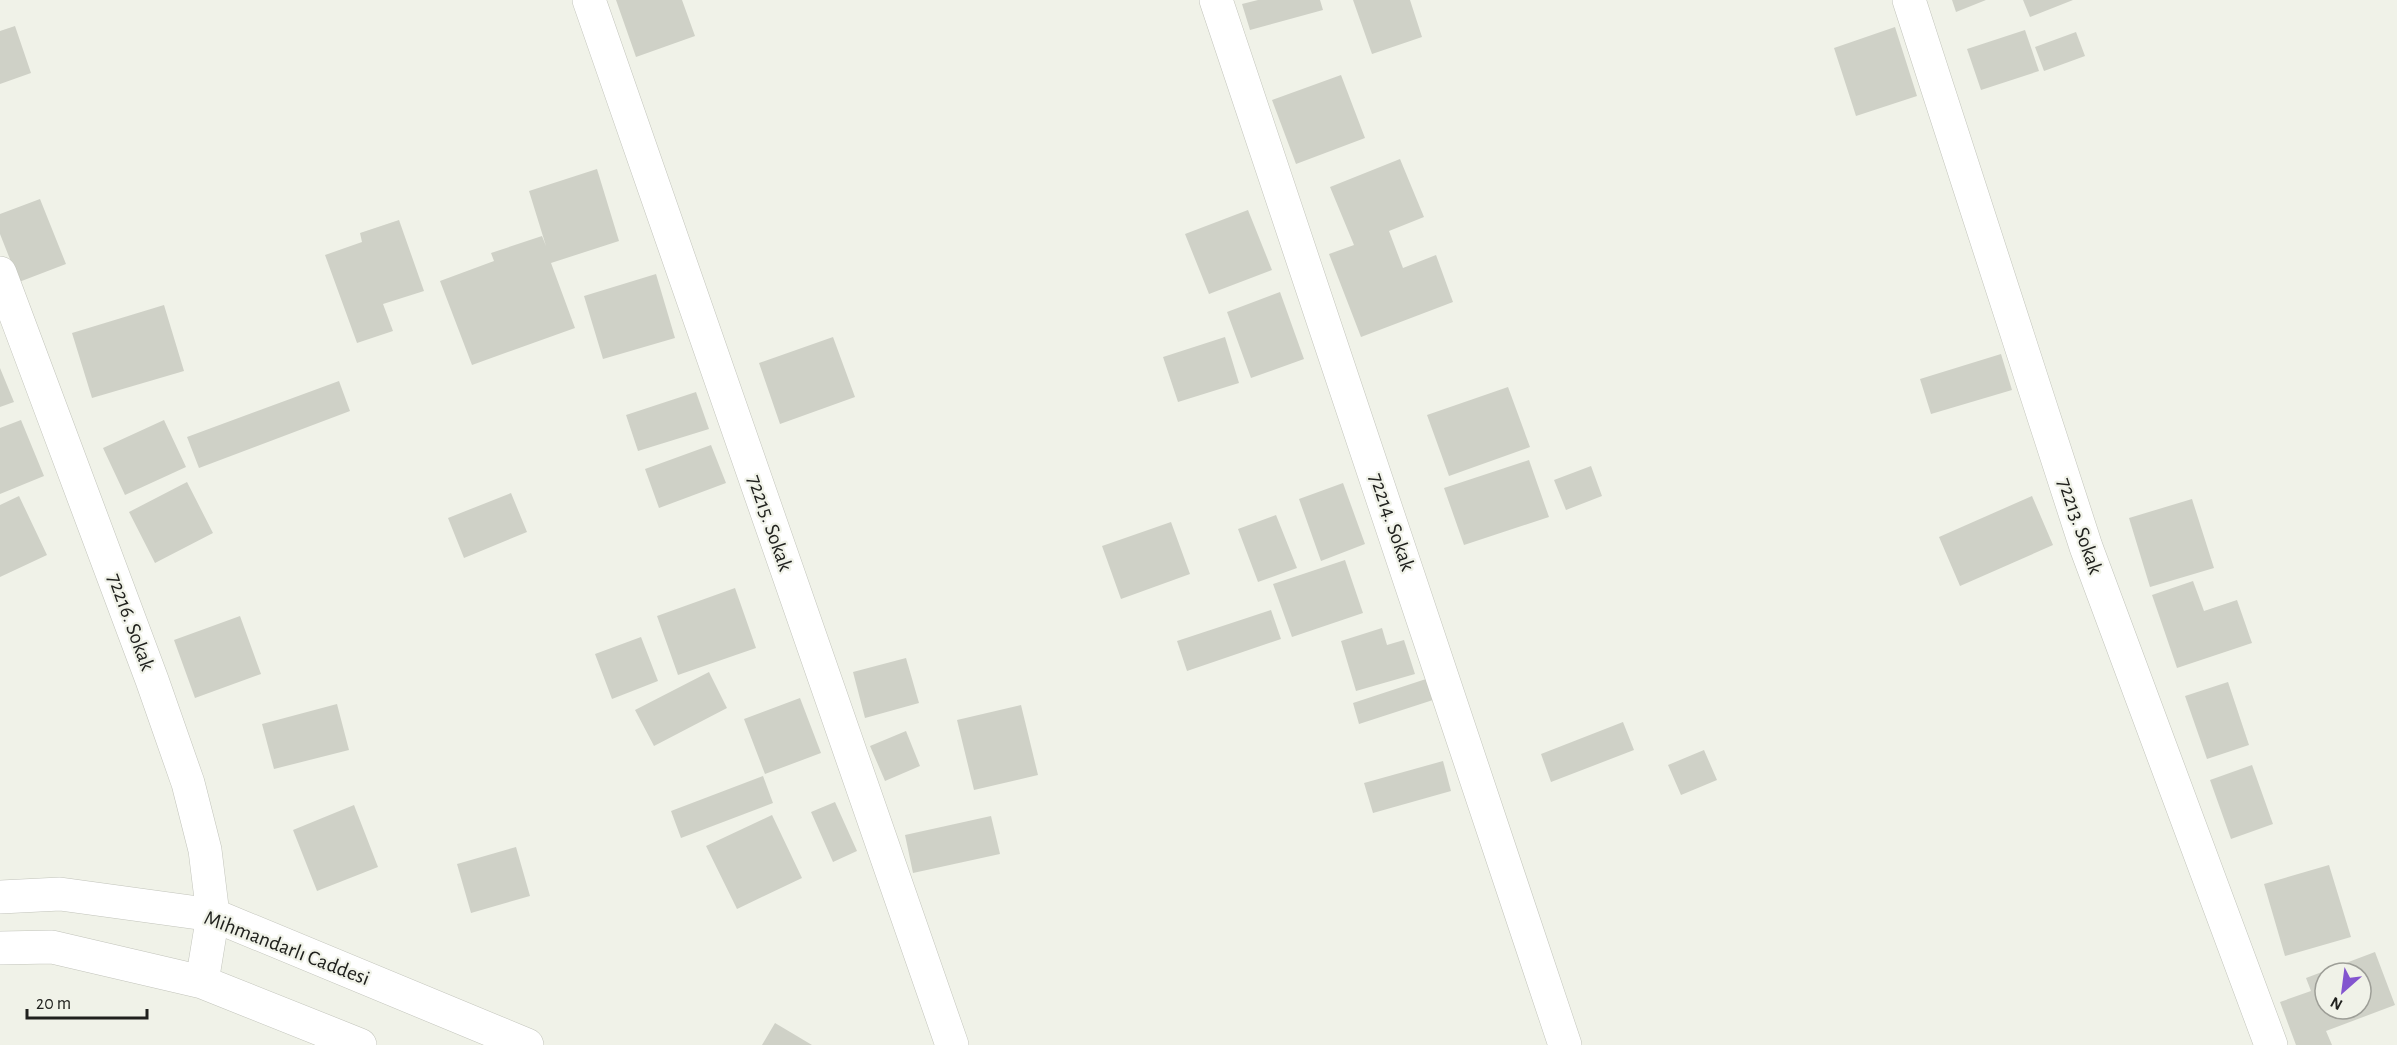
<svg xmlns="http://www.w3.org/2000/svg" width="2397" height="1045" viewBox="0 0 2397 1045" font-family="'Alegreya Sans',sans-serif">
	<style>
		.building { fill: #cfd1c7; fill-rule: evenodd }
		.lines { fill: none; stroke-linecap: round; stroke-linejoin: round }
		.minor-casing { stroke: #c2c4bb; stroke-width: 34 }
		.minor { stroke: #fff; stroke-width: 33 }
		.labels { text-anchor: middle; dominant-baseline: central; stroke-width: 4.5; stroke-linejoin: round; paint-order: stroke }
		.street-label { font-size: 21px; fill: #20211e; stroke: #f0f2e8 }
	</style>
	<rect width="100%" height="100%" fill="#f0f2e8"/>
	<path class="building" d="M616,0H682L695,36L636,57Z
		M1258,0H1320L1323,10L1250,30L1242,4Z
		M1353,0H1410L1422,37L1372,54Z
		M1952,0H1986L1956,12Z
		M2023,0H2073L2030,17Z
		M15,26L31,73L0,84V31Z
		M1895,27L1917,96L1856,116L1834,48Z
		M2025,30L2039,71L1981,90L1967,49Z
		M2076,32L2085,56L2044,71L2035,47Z
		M1341,75L1365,138L1296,164L1272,100Z
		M1400,159L1424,217L1389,231L1403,268L1436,255L1453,302L1361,337L1329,254L1354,245L1330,187Z
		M597,169L619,241L551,263L575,328L472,365L440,281L494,261L491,253L542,236L546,246L529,191Z
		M40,199L66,264L19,282L0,234V214Z
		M1248,210L1272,270L1209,294L1185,234Z
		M399,220L424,291L383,304L393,331L357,343L325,255L362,242L360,233Z
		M656,274L675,338L603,359L584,296Z
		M1280,292L1304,359L1251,378L1227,312Z
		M164,305L184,371L92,398L72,333Z
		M833,337L855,397L780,424L759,363Z
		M1225,337L1239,383L1178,402L1163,357Z
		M2001,354L2012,390L1931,414L1920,379Z
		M0,368L14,402L0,407Z
		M339,381L350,411L199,468L187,437Z
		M1508,387L1530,447L1449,476L1427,415Z
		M696,392L709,429L638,451L626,415Z
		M21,420L44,476L0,494V428Z
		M164,420L186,467L125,495L103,448Z
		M711,445L726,483L659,508L645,469Z
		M1529,460L1549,517L1464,545L1444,488Z
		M1591,466L1602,496L1566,510L1554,480Z
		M187,482L213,533L155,563L129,512Z
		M1343,483L1365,544L1321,561L1299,499Z
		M511,493L527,532L464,558L448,518Z
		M19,496L47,555L0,577V505Z
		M2032,496L2053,545L1960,586L1939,537Z
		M2192,499L2214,568L2150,587L2129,518Z
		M1276,515L1297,568L1258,582L1238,529Z
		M1171,522L1190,574L1121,599L1102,546Z
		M1345,560L1363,613L1292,637L1273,584Z
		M2193,581L2204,611L2237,600L2252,643L2177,668L2152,595Z
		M735,588L756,648L678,675L657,616Z
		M1271,610L1281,639L1187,671L1177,641Z
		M240,616L261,674L195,698L174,640Z
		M1382,628L1387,645L1404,640L1415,674L1356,691L1341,641Z
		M641,637L658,681L612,699L595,654Z
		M906,658L919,703L865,718L853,672Z
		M709,672L727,708L654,746L635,710Z
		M1426,679L1433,700L1359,724L1353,703Z
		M2228,682L2249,745L2207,759L2185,696Z
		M800,698L821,753L765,774L744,719Z
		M337,704L349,750L274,769L262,724Z
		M1021,705L1038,775L974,790L957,720Z
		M1623,722L1634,750L1551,782L1541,754Z
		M906,731L920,766L885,781L870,746Z
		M1704,750L1717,780L1681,795L1668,765Z
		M1443,761L1451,791L1373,813L1364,783Z
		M2252,765L2273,824L2231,839L2210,780Z
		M763,776L773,803L681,838L671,811Z
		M835,802L857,851L833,862L811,812Z
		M354,805L378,867L317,891L293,830Z
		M772,815L802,878L737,909L706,846Z
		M991,816L1000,854L913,873L905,835Z
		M516,847L530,896L471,913L457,864Z
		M2329,865L2351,937L2285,956L2264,884Z
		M2375,952L2395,1005L2326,1031L2332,1045H2296L2280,1002L2311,991L2306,978ZM2325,973H2361V1009H2325Z
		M775,1023L812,1045H762Z"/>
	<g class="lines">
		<g class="minor-casing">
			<path id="minor" d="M589,0L952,1045
				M1216,0L1565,1045
				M1909,0L2086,547L2271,1045
				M0,273L152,680L188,783L205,850L213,915L202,982
				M0,897L60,894L213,915L527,1045
				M0,948L52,947L202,982L360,1045"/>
		</g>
		<use href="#minor" class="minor"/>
	</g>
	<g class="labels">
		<g class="street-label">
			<text transform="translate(1392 522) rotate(71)">72214. Sokak</text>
			<text transform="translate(770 523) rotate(71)">72215. Sokak</text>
			<text transform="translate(2080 526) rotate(71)">72213. Sokak</text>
			<text transform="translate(131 622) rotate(70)">72216. Sokak</text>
			<text transform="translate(287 948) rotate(21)">Mihmandarlı Caddesi</text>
		</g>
	</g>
	<g transform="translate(2343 991) rotate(208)"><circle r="28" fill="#f0f2e8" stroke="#9d9e97" stroke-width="1.5"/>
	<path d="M0-4.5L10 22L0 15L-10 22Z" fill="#8355cf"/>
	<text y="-9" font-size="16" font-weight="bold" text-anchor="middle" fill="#20211e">N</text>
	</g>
	<path d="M27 1009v9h120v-9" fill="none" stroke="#20211e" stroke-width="3"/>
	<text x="36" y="1009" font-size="18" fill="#20211e" stroke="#f0f2e8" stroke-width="4.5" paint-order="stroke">20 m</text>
</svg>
